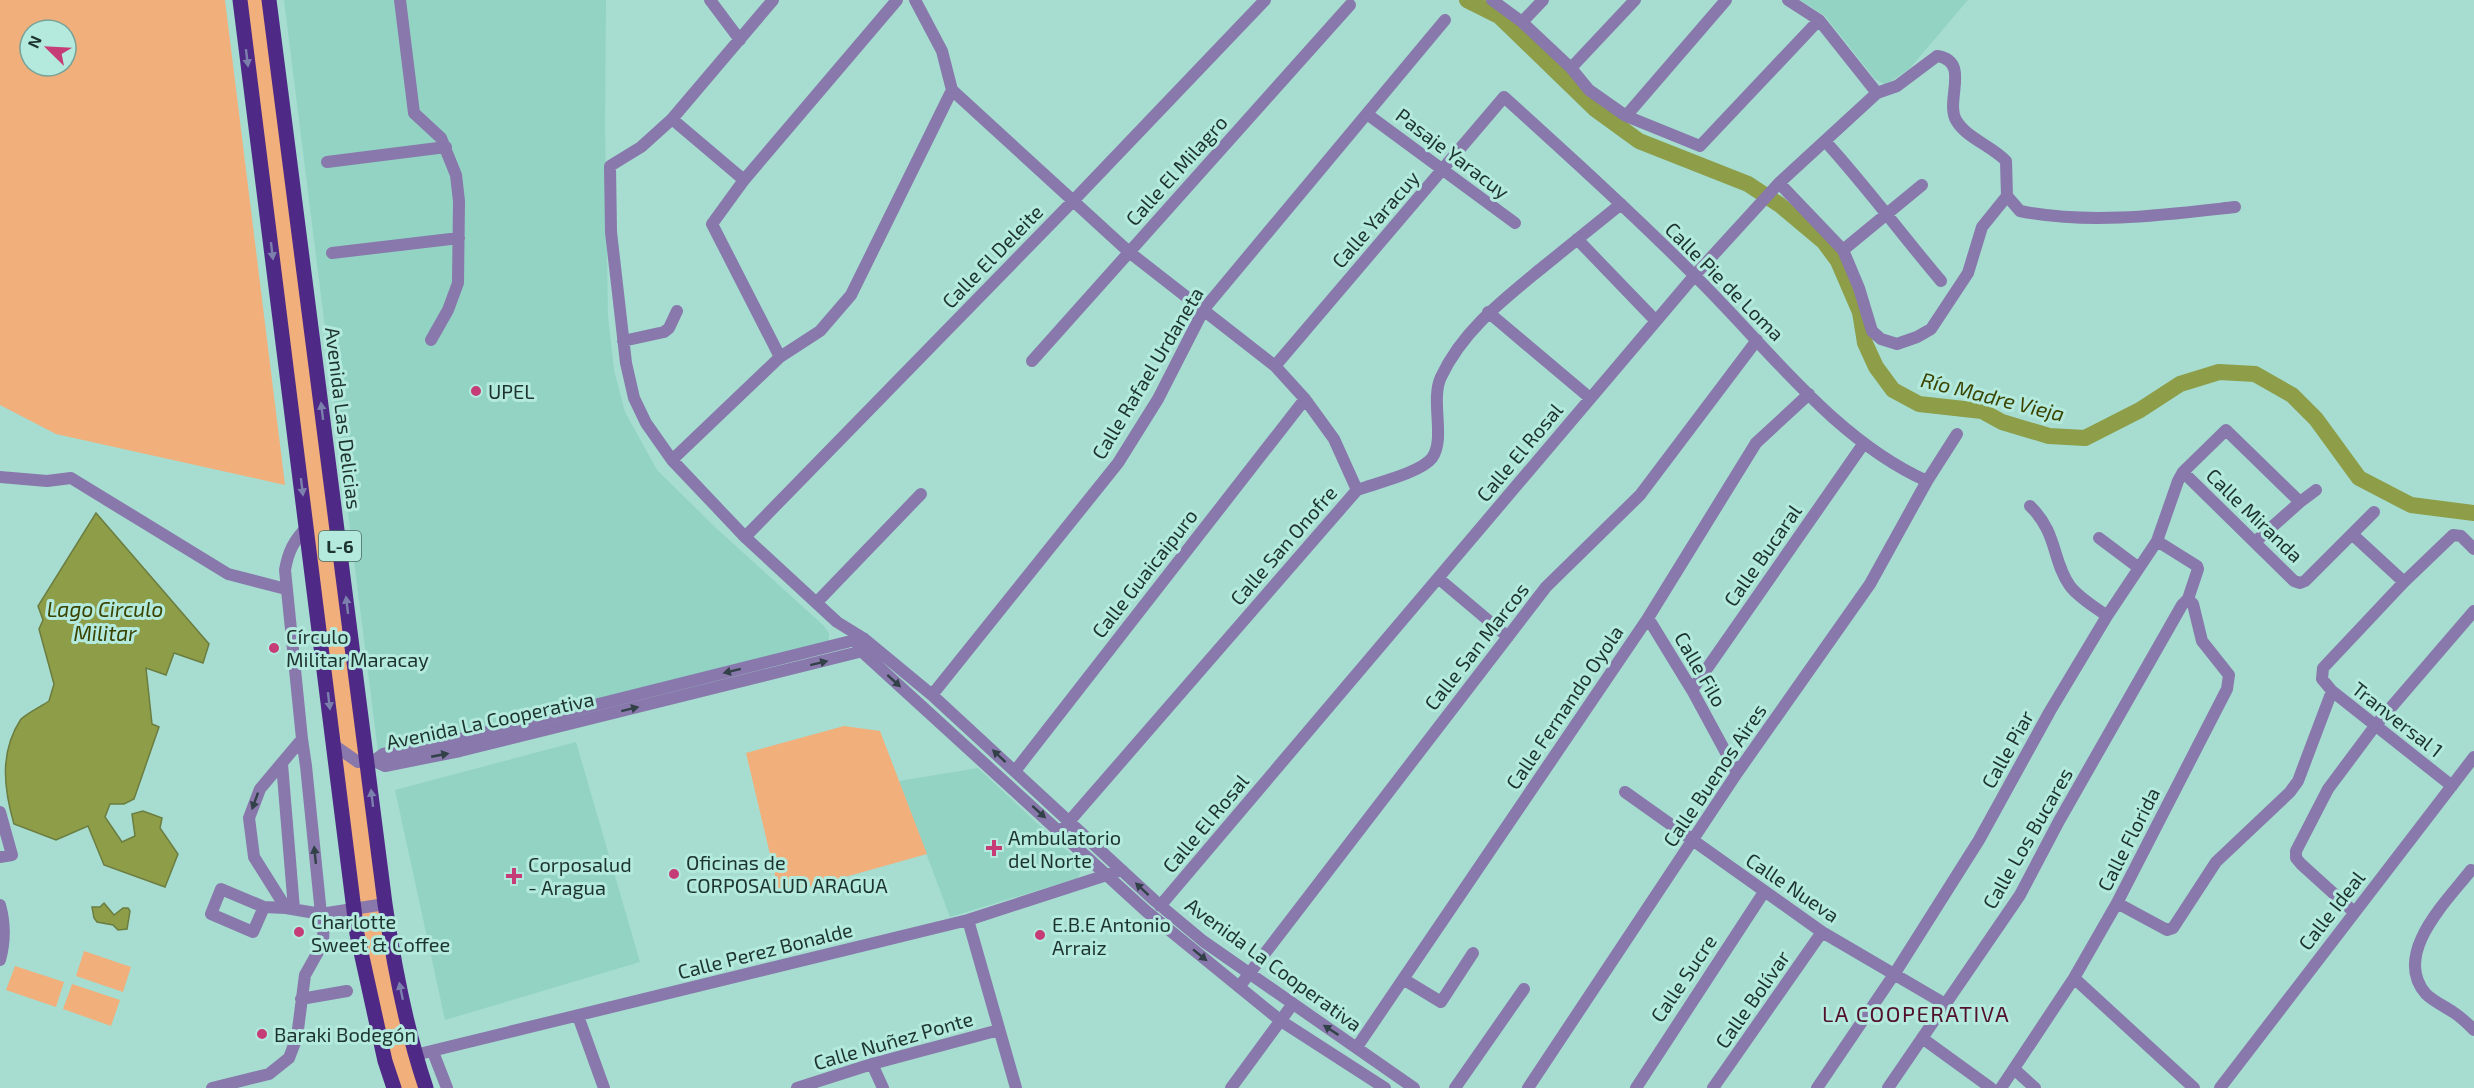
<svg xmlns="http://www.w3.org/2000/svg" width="2474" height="1088" viewBox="0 0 2474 1088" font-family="'Exo 2',sans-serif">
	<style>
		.built { fill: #93d3c4 }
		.green { fill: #f1af7c; fill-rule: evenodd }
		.water { fill: #8d9d48; stroke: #6b7d40; stroke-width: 1.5 }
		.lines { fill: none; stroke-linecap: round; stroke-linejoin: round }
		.river { stroke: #8d9d48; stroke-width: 16 }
		.street { stroke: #8878ab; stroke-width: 12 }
		.primary { stroke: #4f2986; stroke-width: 15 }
		.oneway { fill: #7c80ad }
		.oneway2 { fill: #324147 }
		.poi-dot { fill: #c53c77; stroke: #b3eadd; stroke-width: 2 }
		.labels { text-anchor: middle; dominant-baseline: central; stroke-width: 6; stroke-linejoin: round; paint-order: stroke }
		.shield { fill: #b3eadd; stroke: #4a6a62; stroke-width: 1.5 }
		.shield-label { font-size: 18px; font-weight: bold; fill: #1d332e }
		.street-label { font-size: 20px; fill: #1d332e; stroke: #b3eadd }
		.poi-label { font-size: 20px; fill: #1d332e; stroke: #b3eadd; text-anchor: start }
		.water-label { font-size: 21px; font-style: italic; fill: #3a4300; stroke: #b3eadd }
		.quarter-label { font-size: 22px; letter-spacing: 1.5px; fill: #51102d; stroke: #b3eadd }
	</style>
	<rect width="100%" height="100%" fill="#a6ddd0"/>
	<path class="built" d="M284,0H606L605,125L608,316L614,370L625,412L657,470L716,528L824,626L829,633V641L825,648L378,752Z
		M1800,0H1968L1910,68L1886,85L1875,79L1824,15Z
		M576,742L640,962L445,1020L395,790Z
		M978,768L1080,863L1081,870L1078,878L950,917L899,781Z"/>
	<path class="green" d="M0,0H225L285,485L56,434L0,405ZM30,30H66V66H30Z
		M240,0H269L385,904L426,1088H394L357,934Z
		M844,726L880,731L927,854L788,893L778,888L746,753Z
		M84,951L131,967L123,992L76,976Z
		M15,966L64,982L56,1007L6,990Z
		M72,984L120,1000L111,1026L63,1009Z"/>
	<path class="water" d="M96,513L209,644L203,663L174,653L166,675L146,668L152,724L159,727L134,799L124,804H110L105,817L122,842L135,836L132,814L143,811L162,818L160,828L178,854L165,887L104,865L88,826L56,840L14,824C3,786 0,751 21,719C29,712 40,707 49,701L54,684L39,629L43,620L38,606Z
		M104,903L114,915L123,908H128L130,911L127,929L118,930L113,925L97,922L94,918L92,907H100Z"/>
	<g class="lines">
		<path class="river" d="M1467,0L1499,16L1595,109L1639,141L1748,184L1780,205L1824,242L1838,261L1860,312L1865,343L1876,367L1893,390L1919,404L1982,411L2002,422L2049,436L2085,438L2140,410L2180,384L2219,372L2255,374L2292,395L2316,419L2359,478L2411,505L2474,513"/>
		<path class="street" d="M400,0L414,113L441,138L456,175L459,201L458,283L448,310L431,340
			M710,0L740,40
			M773,0L672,119L641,147L610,166L611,232L626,363L634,398L646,423L672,460L745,537L837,622L863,638L932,695L1155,901L1203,941L1414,1088
			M915,0L942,51L952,90L1129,252L1275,366L1305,399L1334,439L1357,490
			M1492,0L1522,22L1571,68L1589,90L1626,116L1700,146L1819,20
			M1788,0L1819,20L1877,93
			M1522,22L1543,0
			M1571,68L1635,0
			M1367,114L1515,223
			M1626,116L1726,0
			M672,119L744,180
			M1825,141C1866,186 1902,235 1941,281
			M327,162L446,147
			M2007,196L2020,211C2090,225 2164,215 2235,207
			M1577,239L1656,321
			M1843,250L1922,185
			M332,253L459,238
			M1488,312L1590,398
			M623,341L664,332L669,328L677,311
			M780,357L712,224L744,180L897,0
			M1032,361L1350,5
			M1275,366L1504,97C1568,155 1632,213 1693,274C1765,344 1833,439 1927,481
			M672,460L780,357L820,331L851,295L952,90
			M2183,472L2294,581L2300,583L2305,581L2374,512
			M0,477L47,481L71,478L228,574L286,589
			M2030,506C2058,533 2052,561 2070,586C2079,598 2095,607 2107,616
			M2353,535L2404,582
			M745,537L1073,201L1265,0
			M2099,538L2139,568
			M2255,542L2300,502L2316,490
			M1438,578L1508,637
			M817,602L921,494
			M1648,618L1692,690L1737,773
			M863,638L459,739L383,754L374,761L385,766L460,751L875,648
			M858,648L1146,911L1281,1021L1385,1088
			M1692,690L1864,443
			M932,695L1118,463L1158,399L1204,309L1445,20
			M302,739L285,570C288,552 294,540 307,527
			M335,746L358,762L373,761
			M282,764L294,909
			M1015,771L1305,399
			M2452,786L2332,691L2322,679L2323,668L2404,582L2453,535L2461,536L2474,549
			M1625,792L1822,932L1945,1004
			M0,812L12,855L0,857
			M1060,832L1357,490C1376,483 1420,473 1432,458C1446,439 1430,400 1441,377C1463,330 1504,299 1543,267C1569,246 1595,225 1621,204
			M2471,870C2448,900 2391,954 2426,994C2433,1001 2444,1006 2453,1012C2461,1017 2467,1023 2474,1030
			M2117,903L2167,930L2173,928L2216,862L2290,792L2298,781L2332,691
			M0,905C5,923 5,942 0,960
			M1160,906L1695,275L1779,183L1877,93L1897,86L1937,56C1971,61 1945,100 1956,120C1966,138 1992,146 2006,161L2007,196L1982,227L1968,273L1931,329L1917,337L1897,344L1881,339L1872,331L1859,288L1843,250L1779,183
			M264,907L253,932L211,914L221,889L264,907L286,908L321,914L385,904
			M286,908L254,857L249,818L260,789L302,739L306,766L321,914
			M2354,912L2301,864L2296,858V851L2328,789L2375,726L2474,611
			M968,920L1016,1088
			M2074,978L2194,1088
			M1403,979L1441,1002L1473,953
			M1239,987L1546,587L1640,495L1757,340
			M301,999L347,991
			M578,1016L604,1088
			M1922,1038L1991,1088
			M1357,1047L1648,618L1756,443L1809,394
			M433,1052L447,1088
			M415,1055L968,920L1122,870
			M872,1064L883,1088
			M2014,1069L2035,1088
			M212,1088L269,1074L289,1058L297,1037L305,975L323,943L324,913
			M797,1088L872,1064L999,1030
			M1231,1088L1292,1005
			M1455,1088L1524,989
			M1528,1088L1737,773L1870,584L1927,481L1957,434
			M1636,1088L1764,892
			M1713,1088L1822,932
			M1817,1088L1895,973L1979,840L2050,711L2107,616L2157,541L2178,481L2183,472L2226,430L2300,502
			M1888,1088L2020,895L2059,821L2182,605L2188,599L2198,569L2197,566L2157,541
			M2001,1088L2074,978L2117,903L2227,689L2229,675L2202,641L2193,604L2188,599
			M2220,1088L2474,757"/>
		<path class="primary" d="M240,0L357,934L385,1061L394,1088
			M269,0L385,904C394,966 406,1029 426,1088"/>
	</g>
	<defs><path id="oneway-solid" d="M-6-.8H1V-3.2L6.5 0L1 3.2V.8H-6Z" transform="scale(1.5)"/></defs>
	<g class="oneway">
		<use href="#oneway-solid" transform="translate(247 58) rotate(83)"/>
		<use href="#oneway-solid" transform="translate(272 251) rotate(83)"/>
		<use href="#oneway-solid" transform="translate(322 411) rotate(-97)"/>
		<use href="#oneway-solid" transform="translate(302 487) rotate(83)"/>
		<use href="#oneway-solid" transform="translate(347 605) rotate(-97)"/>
		<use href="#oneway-solid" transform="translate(329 701) rotate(83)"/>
		<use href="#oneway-solid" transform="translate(372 798) rotate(-97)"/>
		<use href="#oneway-solid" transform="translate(401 991) rotate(-102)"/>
	</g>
	<g class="oneway2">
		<use href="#oneway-solid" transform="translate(819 663) rotate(-14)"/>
		<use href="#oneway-solid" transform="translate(732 671) rotate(166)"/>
		<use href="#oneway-solid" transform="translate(894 681) rotate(42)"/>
		<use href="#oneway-solid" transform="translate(630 709) rotate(-14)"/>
		<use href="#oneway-solid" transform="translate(440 755) rotate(-11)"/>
		<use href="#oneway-solid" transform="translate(999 756) rotate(-137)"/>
		<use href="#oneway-solid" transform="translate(255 801) rotate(110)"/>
		<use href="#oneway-solid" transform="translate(1039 812) rotate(42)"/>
		<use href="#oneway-solid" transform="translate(315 855) rotate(-96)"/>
		<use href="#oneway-solid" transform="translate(1142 889) rotate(-137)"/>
		<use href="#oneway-solid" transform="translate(1200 955) rotate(39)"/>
		<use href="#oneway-solid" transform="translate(1331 1030) rotate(-147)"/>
	</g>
	<g class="poi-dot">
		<circle cx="476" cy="391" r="6"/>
		<circle cx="274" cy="648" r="6"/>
		<path d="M991 839h6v6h6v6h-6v6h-6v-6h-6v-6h6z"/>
		<circle cx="674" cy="874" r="6"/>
		<path d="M511 867h6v6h6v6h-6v6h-6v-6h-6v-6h6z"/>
		<circle cx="299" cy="932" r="6"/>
		<circle cx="1040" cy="935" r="6"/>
		<circle cx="262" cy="1034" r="6"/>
	</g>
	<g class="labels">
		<rect class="shield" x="319" y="531" width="42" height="30" rx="4.5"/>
		<g class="shield-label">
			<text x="340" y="546">L-6</text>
		</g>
		<g class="street-label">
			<text transform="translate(1453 153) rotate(37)">Pasaje Yaracuy</text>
			<text transform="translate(1176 170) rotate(-48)">Calle El Milagro</text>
			<text transform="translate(1375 219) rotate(-49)">Calle Yaracuy</text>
			<text transform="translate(992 256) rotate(-46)">Calle El Deleite</text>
			<text transform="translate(1725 281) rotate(45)">Calle Pie de Loma</text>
			<text transform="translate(1147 373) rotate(-59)">Calle Rafael Urdaneta</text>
			<text transform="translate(344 418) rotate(83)">Avenida Las Delicias</text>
			<text transform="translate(1519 452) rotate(-50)">Calle El Rosal</text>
			<text transform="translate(2255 515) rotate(44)">Calle Miranda</text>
			<text transform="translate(1283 545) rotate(-49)">Calle San Onofre</text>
			<text transform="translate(1762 555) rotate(-55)">Calle Bucaral</text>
			<text transform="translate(1144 573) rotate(-52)">Calle Guaicaipuro</text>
			<text transform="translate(1476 646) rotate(-52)">Calle San Marcos</text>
			<text transform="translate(1701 669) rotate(60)">Calle Filo</text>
			<text transform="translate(1564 707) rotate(-56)">Calle Fernando Oyola</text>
			<text transform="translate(2398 719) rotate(38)">Tranversal 1</text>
			<text transform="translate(490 720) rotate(-12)">Avenida La Cooperativa</text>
			<text transform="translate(2007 749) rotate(-61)">Calle Piar</text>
			<text transform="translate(1714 775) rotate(-56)">Calle Buenos Aires</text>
			<text transform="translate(1205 823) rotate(-50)">Calle El Rosal</text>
			<text transform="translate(2027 838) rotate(-60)">Calle Los Bucares</text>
			<text transform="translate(2128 839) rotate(-63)">Calle Florida</text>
			<text transform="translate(1793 887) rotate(34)">Calle Nueva</text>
			<text transform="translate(2331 910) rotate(-52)">Calle Ideal</text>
			<text transform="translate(765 950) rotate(-14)">Calle Perez Bonalde</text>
			<text transform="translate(1274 964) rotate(36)">Avenida La Cooperativa</text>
			<text transform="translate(1683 978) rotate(-56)">Calle Sucre</text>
			<text transform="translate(1752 999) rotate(-55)">Calle Bolívar</text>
			<text transform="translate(893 1040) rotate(-16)">Calle Nuñez Ponte</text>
		</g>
		<g class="poi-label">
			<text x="488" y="391">UPEL</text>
			<text x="286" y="636">Círculo<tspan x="286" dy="23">Militar Maracay</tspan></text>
			<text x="1008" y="837">Ambulatorio<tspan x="1008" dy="23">del Norte</tspan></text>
			<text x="686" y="862">Oficinas de<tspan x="686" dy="23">CORPOSALUD ARAGUA</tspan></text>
			<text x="528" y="864">Corposalud<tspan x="528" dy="23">- Aragua</tspan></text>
			<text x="311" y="921">Charlotte<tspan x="311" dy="23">Sweet &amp; Coffee</tspan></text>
			<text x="1052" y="924">E.B.E Antonio<tspan x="1052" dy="23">Arraiz</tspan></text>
			<text x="274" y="1034">Baraki Bodegón</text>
		</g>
		<g class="water-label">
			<text transform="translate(1993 396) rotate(14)">Río Madre Vieja</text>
			<text x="105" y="608">Lago Circulo<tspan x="105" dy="24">Militar</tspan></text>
		</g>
		<g class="quarter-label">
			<text x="1916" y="1013">LA COOPERATIVA</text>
		</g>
	</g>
	<g transform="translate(48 48) rotate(294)"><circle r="28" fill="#b3eadd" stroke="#77a197" stroke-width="1.5"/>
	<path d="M0-4.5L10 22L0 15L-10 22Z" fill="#c53c77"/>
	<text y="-9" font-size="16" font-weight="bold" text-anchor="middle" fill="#1d332e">N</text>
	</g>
</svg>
